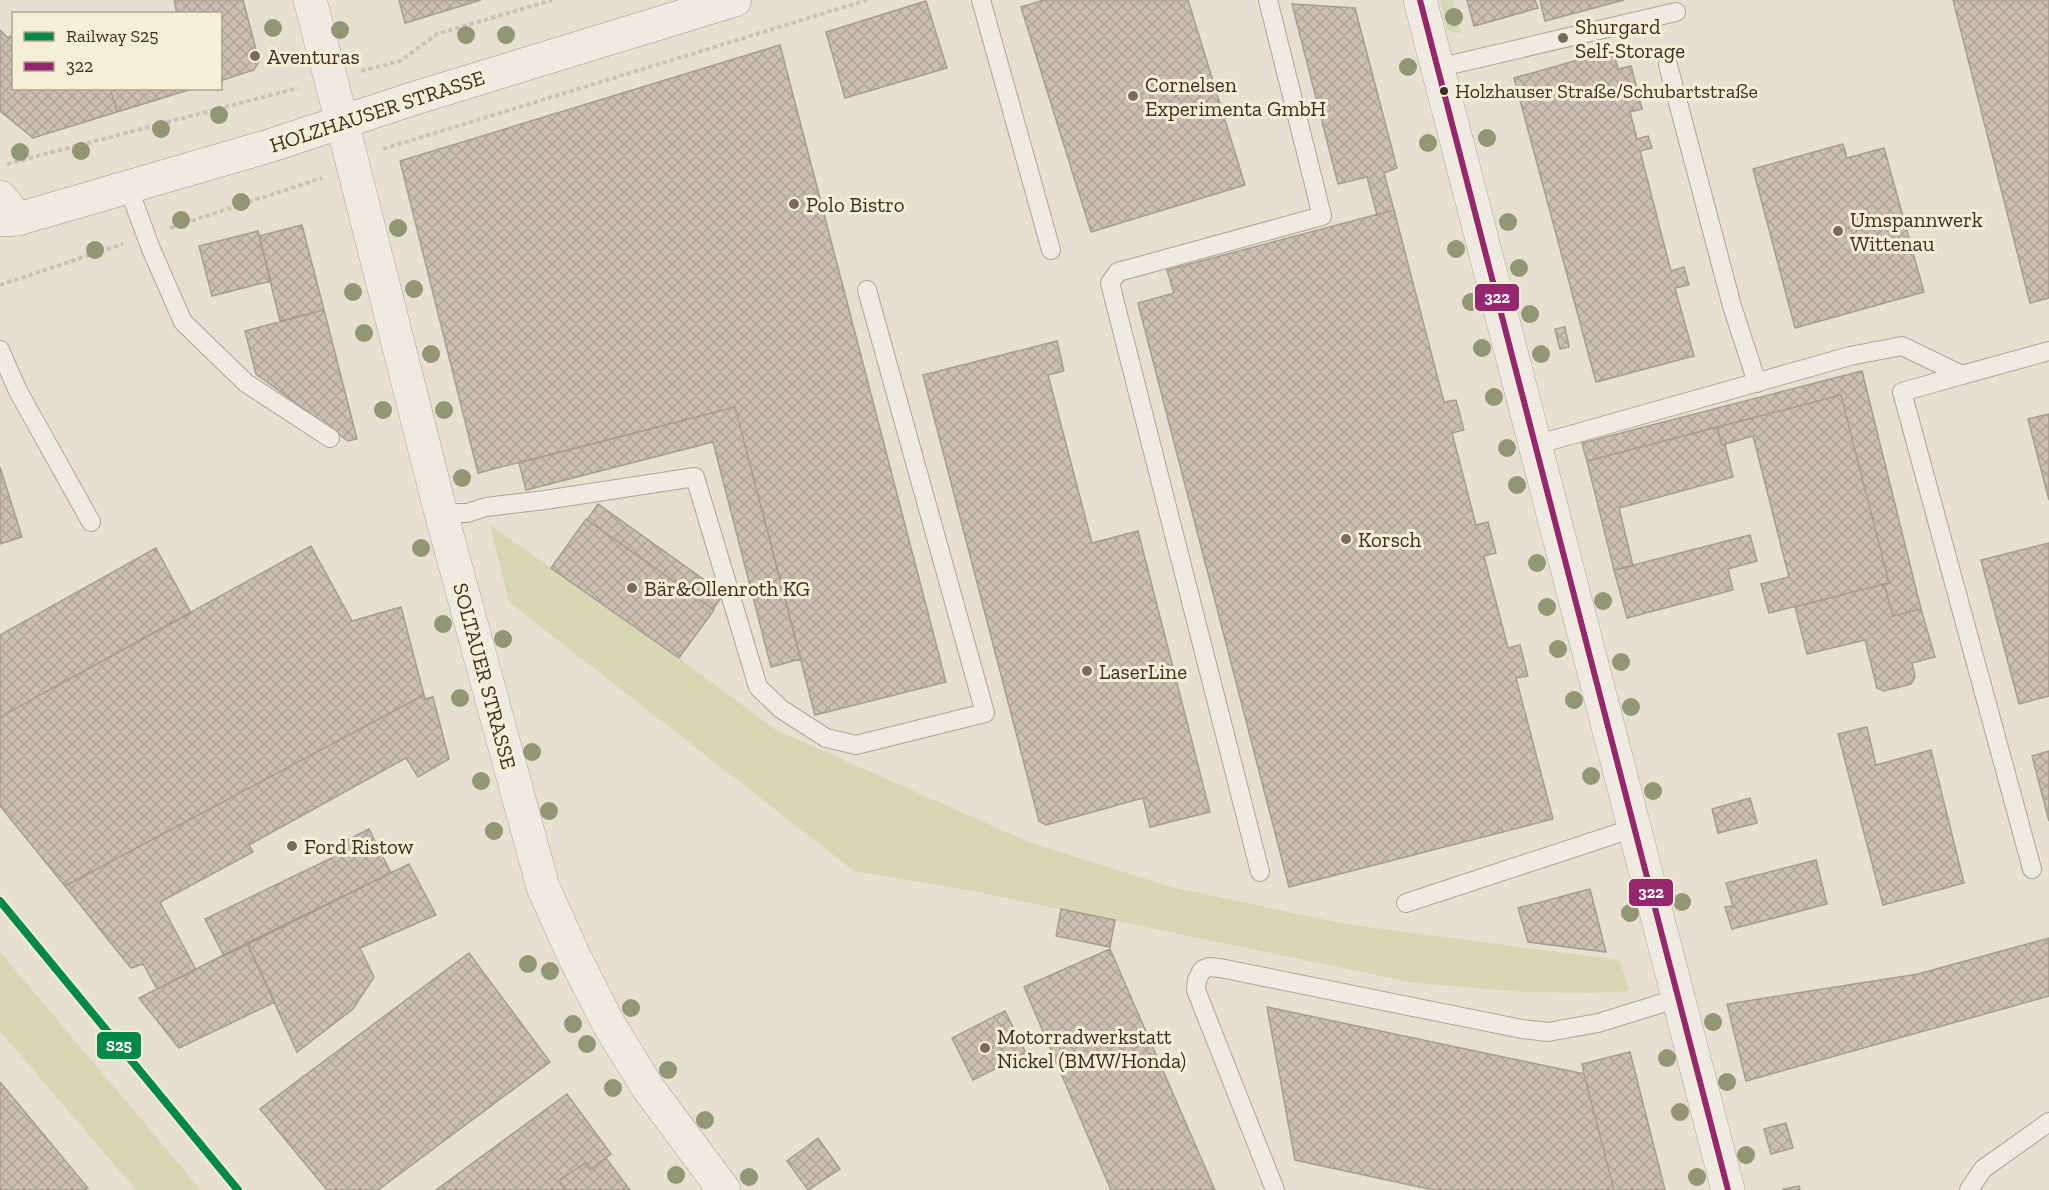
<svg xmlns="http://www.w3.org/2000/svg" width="2049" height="1190" viewBox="0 0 2049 1190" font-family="'Zilla Slab',serif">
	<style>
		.grass { fill: #d6d7b3 }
		.building { fill: url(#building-cross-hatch); stroke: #a89c90; stroke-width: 1.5 }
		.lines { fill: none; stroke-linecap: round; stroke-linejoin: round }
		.service-casing { stroke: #ada599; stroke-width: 20 }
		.minor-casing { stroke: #ada599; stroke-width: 34 }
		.tertiary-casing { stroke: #ada599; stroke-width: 34 }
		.secondary-casing { stroke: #9c958a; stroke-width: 34 }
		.path { stroke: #c8c2b9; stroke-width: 4; stroke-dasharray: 4.5 3; stroke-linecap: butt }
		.service { stroke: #efebe3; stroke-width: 18 }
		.minor { stroke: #efebe3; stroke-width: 33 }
		.tertiary { stroke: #efebe3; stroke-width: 33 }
		.secondary { stroke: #efebe3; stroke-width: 33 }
		.bus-1-casing { stroke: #f7eed8; stroke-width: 10 }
		.bus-1 { stroke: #95276e; stroke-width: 6 }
		.rail-1-casing { stroke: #f7eed8; stroke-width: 12 }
		.rail-1 { stroke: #018a47; stroke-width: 8 }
		.tree { fill: #929673 }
		.poi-dot { fill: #786c5e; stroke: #f7eed8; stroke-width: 2 }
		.bus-dot { fill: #3d2e20; stroke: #f7eed8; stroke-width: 2 }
		.labels { text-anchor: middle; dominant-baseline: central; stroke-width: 6; stroke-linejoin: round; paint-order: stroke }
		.bus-label { font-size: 20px; fill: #3d2e20; stroke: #f7eed8; text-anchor: start }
		.poi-label { font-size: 21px; fill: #3d2e20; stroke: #f7eed8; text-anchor: start }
		.street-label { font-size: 21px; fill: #3d2e20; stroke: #f7eed8 }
		.line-badge { stroke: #f7eed8; stroke-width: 2 }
		.badge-label { font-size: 16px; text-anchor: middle; font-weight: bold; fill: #fff }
	</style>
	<defs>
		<pattern id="building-cross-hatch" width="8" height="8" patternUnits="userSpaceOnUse" patternTransform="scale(1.5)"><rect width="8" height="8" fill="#cbbfb2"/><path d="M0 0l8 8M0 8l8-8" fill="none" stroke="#afa499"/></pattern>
	</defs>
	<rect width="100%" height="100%" fill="#e7e0d1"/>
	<path class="grass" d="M1440,0H1453L1461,34L1447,30Z
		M490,525L679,658L776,730L1029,842L1171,887L1345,924L1620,960L1629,991L1592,993L1525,992L1415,983L973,891L854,871L509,602Z
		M0,952L201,1190H136L0,1031Z"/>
	<path class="building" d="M174,0H243L259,61L254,70L220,81V14H177Z
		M399,0H481L405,23Z
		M1044,0H1188L1245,185L1091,232L1021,7Z
		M1467,0H1535L1538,8L1474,26Z
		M1540,0H1624L1545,21Z
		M1953,0H2049V298L2030,303Z
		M926,1L947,68L845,98L826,32Z
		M1292,4L1355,8L1397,168L1384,173L1394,210L1377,215L1367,177L1338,184Z
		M0,30L8,38L10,36L14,39V88H110L117,112L33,138L0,111Z
		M780,45L946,682L815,715L735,407L478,473L400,161Z
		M1613,50L1618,69L1631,66L1642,109L1630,112L1637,139L1648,136L1652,148L1640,151L1671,271L1684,267L1689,285L1675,288L1694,356L1596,382L1514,78Z
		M110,88H195L117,112Z
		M1843,144L1847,158L1884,148L1924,292L1795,328L1753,169Z
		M1394,210L1444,402L1456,400L1464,430L1452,433L1476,525L1488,522L1496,553L1484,556L1508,648L1520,645L1528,676L1516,678L1553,819L1289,887L1138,303L1174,293L1167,270Z
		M302,225L324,310L280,321L259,236Z
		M258,231L271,281L212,296L199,246Z
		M324,310L357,439L348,441L256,374L245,331Z
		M1565,327L1569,347L1560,349L1555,329Z
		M1057,341L1064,371L1048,375L1092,543L1138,531L1210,812L1150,827L1143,798L1046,825L1039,821L923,375Z
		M1862,371L1921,609L1893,616L1884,584L1889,583L1841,395L1587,461L1582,443Z
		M1841,395L1889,583L1769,613L1761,584L1789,577L1753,436L1722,445L1717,427Z
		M735,407L801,659L771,667L713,442L526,490L519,463Z
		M2049,414V500L2028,419Z
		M1717,427L1722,445L1725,444L1733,477L1619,508L1633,566L1614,570L1587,461Z
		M0,467L22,537L0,544Z
		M598,504L724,594L713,609L587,520Z
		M586,519L714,610L679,658L551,568Z
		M1750,535L1757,561L1728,569L1733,590L1627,618L1614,570Z
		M2049,543V696L2019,704L1981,560Z
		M311,546L352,621L401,607L424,695L65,886L0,806V717Z
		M156,548L191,613L0,717V635Z
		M1884,584L1893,616L1921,609L1935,657L1912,663L1915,677L1911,684L1884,691L1877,688L1865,640L1807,654L1795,607Z
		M424,695L425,699L433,697L449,759L418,777L406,758L249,845L253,852L160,902L196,970L157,989L143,964L131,968L65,886Z
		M1867,727L1876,765L1931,750L1964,883L1883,905L1838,734Z
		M2049,751V821L2032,756Z
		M1750,798L1757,823L1718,833L1712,809Z
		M369,829L391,873L224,956L205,919L334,857L330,849Z
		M1816,860L1827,904L1732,929L1725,907L1733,906L1726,883Z
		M409,864L436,915L360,948L374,977L353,1009L297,1052L247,943Z
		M1590,889L1606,952L1528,942L1518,908Z
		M1061,909L1115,920L1110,947L1056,936Z
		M2049,938V996L1746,1081L1727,1004L1918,974Z
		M247,943L275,1002L179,1048L139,998Z
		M1110,949L1215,1190H1111L1024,987Z
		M469,953L550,1062L378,1190H327L260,1109Z
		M1267,1007L1584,1074L1614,1190H1433L1295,1160Z
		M1005,1011L1026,1053L973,1080L952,1038Z
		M1630,1052L1665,1190H1614L1584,1074L1582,1064Z
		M0,1082L88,1188L85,1190H0Z
		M567,1094L611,1154L590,1170L585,1163L559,1181L566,1190H436Z
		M1786,1123L1793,1148L1771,1154L1764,1129Z
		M818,1138L840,1169L808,1190L787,1161Z
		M606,1158L630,1190H566L559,1181L585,1163L590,1170Z
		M1799,1186L1800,1190H1783V1189Z"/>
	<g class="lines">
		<g class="service-casing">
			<path id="service" d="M981,0L1051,250
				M1668,65L1732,306L1757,383
				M1437,68L1676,12
				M128,187L151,249L183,322L246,383L330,438
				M0,350L18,391L91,522
				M1962,375L1902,392L2032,869
				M1535,445L1850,356L1902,346L1962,375L2049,351
				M441,513H467L486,507L545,500L695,477L758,687L781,709L826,738L856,745L985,713L867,290
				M1260,872L1110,283L1118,272L1322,216L1268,0
				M1406,903L1634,828
				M1275,1190L1196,990L1197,980L1202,970L1209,967L1220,968L1522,1029L1548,1032L1598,1023L1679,998
				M1969,1190L1983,1169L2049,1122"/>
		</g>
		<g class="minor-casing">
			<path id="minor" d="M1420,0L1728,1190
				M342,122L441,513L543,887L574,956L608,1023L648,1088L724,1190
				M0,197L18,219"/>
		</g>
		<g class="tertiary-casing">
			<path id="tertiary" d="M310,0L342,122"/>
		</g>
		<g class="secondary-casing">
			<path id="secondary" d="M0,220L18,219L269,146L412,99L735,0"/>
		</g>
		<path class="path" d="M361,71L400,61L437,34L552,0
			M383,149L867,0
			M7,164L298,88
			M170,228L322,178
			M0,285L123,244"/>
		<use href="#service" class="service"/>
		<use href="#minor" class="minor"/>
		<use href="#tertiary" class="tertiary"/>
		<use href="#secondary" class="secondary"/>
		<g class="bus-1-casing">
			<path id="bus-1" d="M1420,0L1728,1190"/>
		</g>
		<use href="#bus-1" class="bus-1"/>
		<g class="rail-1-casing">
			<path id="rail-1" d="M0,901L238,1190"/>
		</g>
		<use href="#rail-1" class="rail-1"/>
	</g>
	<g class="tree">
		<circle cx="1454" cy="17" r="9"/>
		<circle cx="273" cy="28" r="9"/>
		<circle cx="340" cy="30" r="9"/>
		<circle cx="466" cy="35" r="9"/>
		<circle cx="506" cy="35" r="9"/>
		<circle cx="1408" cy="67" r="9"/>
		<circle cx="219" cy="115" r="9"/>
		<circle cx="161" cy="129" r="9"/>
		<circle cx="1487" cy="138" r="9"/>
		<circle cx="1428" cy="143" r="9"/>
		<circle cx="81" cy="151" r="9"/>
		<circle cx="20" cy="152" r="9"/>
		<circle cx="241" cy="202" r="9"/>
		<circle cx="181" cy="220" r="9"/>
		<circle cx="1508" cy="222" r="9"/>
		<circle cx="398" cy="228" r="9"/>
		<circle cx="1456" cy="249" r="9"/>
		<circle cx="95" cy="250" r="9"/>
		<circle cx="1519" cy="268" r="9"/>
		<circle cx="414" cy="289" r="9"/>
		<circle cx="353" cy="292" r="9"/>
		<circle cx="1471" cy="302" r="9"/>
		<circle cx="1530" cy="314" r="9"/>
		<circle cx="364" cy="333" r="9"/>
		<circle cx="1482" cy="348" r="9"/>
		<circle cx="431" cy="354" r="9"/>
		<circle cx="1541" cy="354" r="9"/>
		<circle cx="1494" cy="397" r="9"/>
		<circle cx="383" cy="410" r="9"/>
		<circle cx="444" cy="410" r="9"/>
		<circle cx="1507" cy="448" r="9"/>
		<circle cx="462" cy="478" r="9"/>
		<circle cx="1517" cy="485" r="9"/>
		<circle cx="421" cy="548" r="9"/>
		<circle cx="1537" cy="563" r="9"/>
		<circle cx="1603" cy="601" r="9"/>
		<circle cx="1547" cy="607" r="9"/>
		<circle cx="443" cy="624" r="9"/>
		<circle cx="503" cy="639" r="9"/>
		<circle cx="1558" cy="649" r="9"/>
		<circle cx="1621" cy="662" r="9"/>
		<circle cx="460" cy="698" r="9"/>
		<circle cx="1574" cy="700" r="9"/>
		<circle cx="1631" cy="707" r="9"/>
		<circle cx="532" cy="752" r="9"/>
		<circle cx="1591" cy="776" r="9"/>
		<circle cx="481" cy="781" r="9"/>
		<circle cx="1653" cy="791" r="9"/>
		<circle cx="549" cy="811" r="9"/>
		<circle cx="494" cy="831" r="9"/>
		<circle cx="1682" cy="902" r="9"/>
		<circle cx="1630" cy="913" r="9"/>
		<circle cx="528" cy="964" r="9"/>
		<circle cx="550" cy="971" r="9"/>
		<circle cx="631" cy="1008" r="9"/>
		<circle cx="1713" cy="1022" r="9"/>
		<circle cx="573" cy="1024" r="9"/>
		<circle cx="587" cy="1044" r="9"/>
		<circle cx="1667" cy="1058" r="9"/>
		<circle cx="668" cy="1070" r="9"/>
		<circle cx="1727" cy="1082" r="9"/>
		<circle cx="613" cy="1088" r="9"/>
		<circle cx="1680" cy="1112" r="9"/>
		<circle cx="705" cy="1120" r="9"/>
		<circle cx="1746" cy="1155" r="9"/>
		<circle cx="676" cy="1175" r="9"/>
		<circle cx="749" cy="1177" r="9"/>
		<circle cx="1697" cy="1177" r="9"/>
	</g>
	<g class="poi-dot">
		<circle cx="1563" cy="38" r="6"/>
		<circle cx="255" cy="56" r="6"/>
		<circle cx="1133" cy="96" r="6"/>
		<circle cx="794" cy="204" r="6"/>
		<circle cx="1838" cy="231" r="6"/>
		<circle cx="1346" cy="539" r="6"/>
		<circle cx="632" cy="588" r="6"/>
		<circle cx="1087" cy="671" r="6"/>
		<circle cx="292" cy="846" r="6"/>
		<circle cx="985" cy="1048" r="6"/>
	</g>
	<circle class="bus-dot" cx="1444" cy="91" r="5"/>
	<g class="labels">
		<g class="bus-label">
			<text x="1455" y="91">Holzhauser Straße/Schubartstraße</text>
		</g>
		<g class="poi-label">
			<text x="1575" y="26">Shurgard<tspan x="1575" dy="24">Self-Storage</tspan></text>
			<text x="267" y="56">Aventuras</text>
			<text x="1145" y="84">Cornelsen<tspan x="1145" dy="24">Experimenta GmbH</tspan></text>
			<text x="806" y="204">Polo Bistro</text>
			<text x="1850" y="219">Umspannwerk<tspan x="1850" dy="24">Wittenau</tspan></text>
			<text x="1358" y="539">Korsch</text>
			<text x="644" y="588">Bär&amp;Ollenroth KG</text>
			<text x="1099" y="671">LaserLine</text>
			<text x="304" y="846">Ford Ristow</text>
			<text x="997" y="1036">Motorradwerkstatt<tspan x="997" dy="24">Nickel (BMW/Honda)</tspan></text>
		</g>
		<g class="street-label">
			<text transform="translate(377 111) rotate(-18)">HOLZHAUSER STRASSE</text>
			<text transform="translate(485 676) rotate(75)">SOLTAUER STRASSE</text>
		</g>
	</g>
	<g class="line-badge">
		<rect x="1474" y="283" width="46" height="29" rx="6" fill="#95276e"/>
		<rect x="1628" y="878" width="46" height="29" rx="6" fill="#95276e"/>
		<rect x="96" y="1031" width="46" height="29" rx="6" fill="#018a47"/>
	</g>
	<g class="badge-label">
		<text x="1497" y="303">322</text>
		<text x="1651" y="898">322</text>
		<text x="119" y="1051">S25</text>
	</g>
	<rect x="12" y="12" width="210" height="78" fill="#f7eed8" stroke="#ada18e" stroke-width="1.5"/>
	<rect x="24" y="32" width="30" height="9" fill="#018a47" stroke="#ada18e" stroke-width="1.5"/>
	<text x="66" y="42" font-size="18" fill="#3d2e20">Railway S25</text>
	<rect x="24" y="62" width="30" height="9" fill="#95276e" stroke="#ada18e" stroke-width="1.5"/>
	<text x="66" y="72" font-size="18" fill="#3d2e20">322</text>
</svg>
